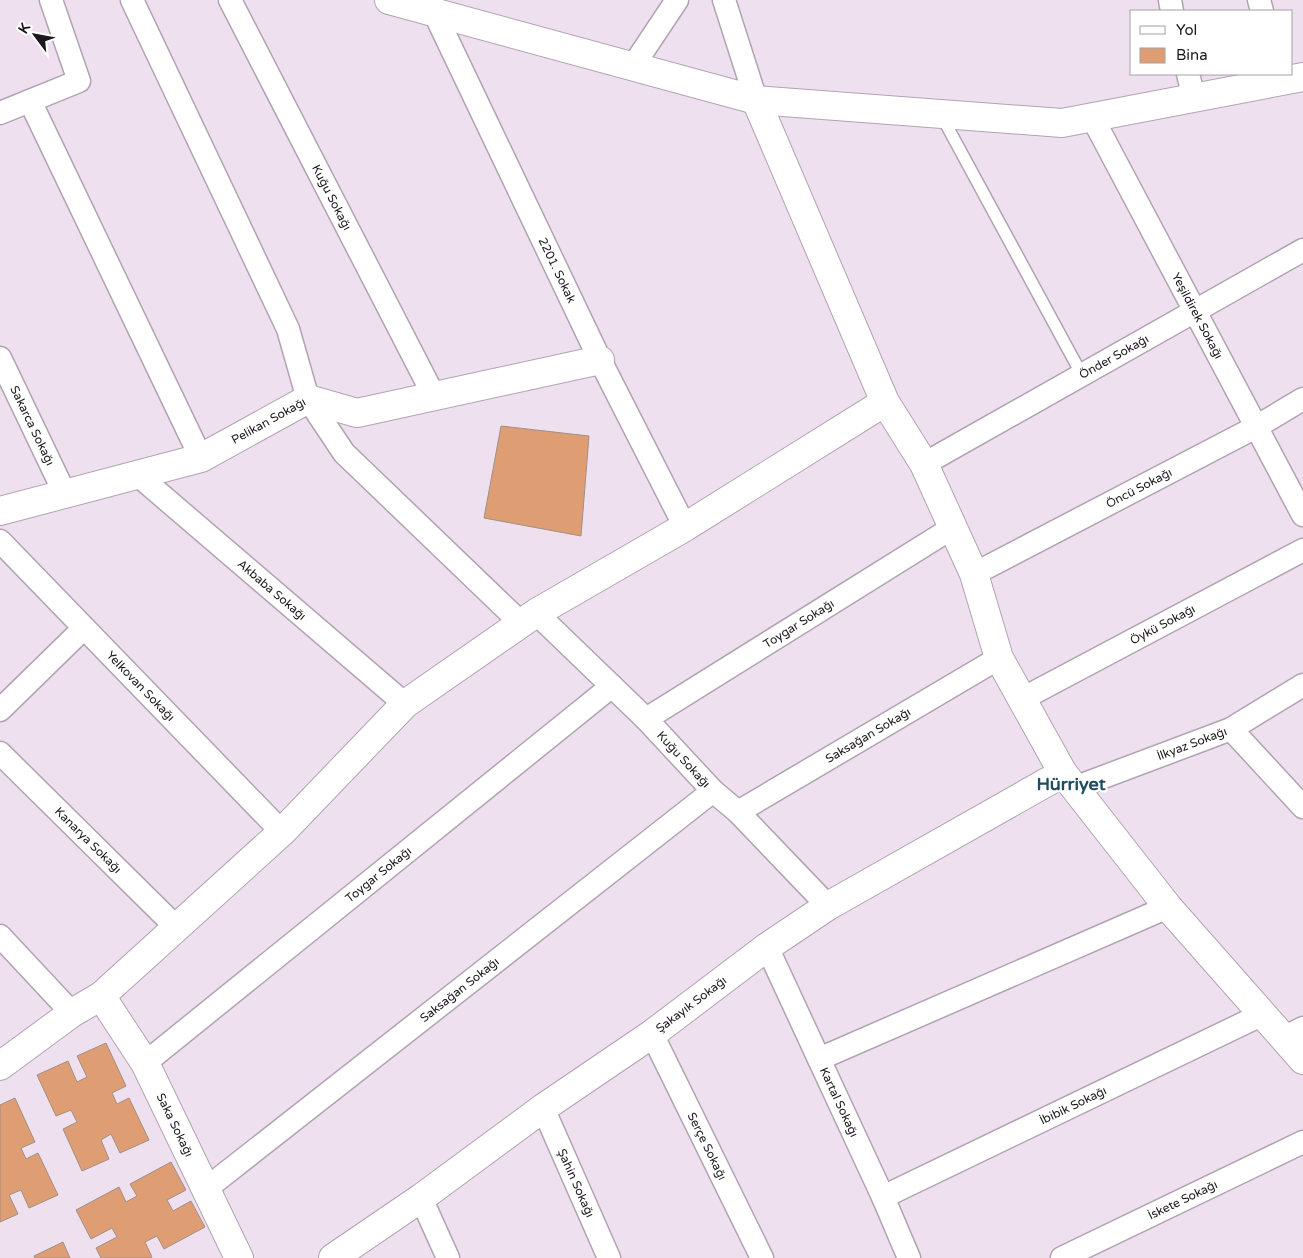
<svg xmlns="http://www.w3.org/2000/svg" width="1303" height="1258" viewBox="0 0 1303 1258" font-family="'Varela Round',sans-serif">
	<style>
		.building { fill: #df9d73; stroke: #a09086 }
		.lines { fill: none; stroke-linecap: round; stroke-linejoin: round }
		.service-casing { stroke: #b1a4b2; stroke-width: 14 }
		.minor-casing { stroke: #b1a4b2; stroke-width: 25 }
		.tertiary-casing { stroke: #b1a4b2; stroke-width: 30 }
		.service { stroke: #fff; stroke-width: 11 }
		.minor { stroke: #fff; stroke-width: 22 }
		.tertiary { stroke: #fff; stroke-width: 28 }
		.labels { text-anchor: middle; dominant-baseline: central; stroke-width: 4.5; stroke-linejoin: round; paint-order: stroke }
		.street-label { font-size: 12px; fill: #1b171b; stroke: #fff }
		.district-label { font-size: 18px; font-weight: bold; fill: #1e4c60; stroke: #fff }
	</style>
	<rect width="100%" height="100%" fill="#eee0ef"/>
	<path class="building" d="M501,426L589,436L581,536L484,518Z
		M106,1043L126,1086L112,1093L117,1104L129,1098L149,1140L120,1153L111,1134L101,1140L109,1159L82,1171L63,1129L77,1122L71,1110L56,1116L37,1075L68,1061L77,1082L87,1077L77,1056Z
		M15,1098L35,1142L21,1148L26,1159L38,1153L58,1195L29,1208L21,1190L9,1195L18,1214L0,1222V1105Z
		M171,1162L186,1190L167,1200L173,1211L191,1201L205,1227L164,1249L157,1236L145,1242L152,1257L150,1258H101L96,1248L117,1237L112,1228L91,1239L76,1210L119,1187L126,1202L137,1196L130,1184Z
		M63,1242L70,1258H35L34,1256Z"/>
	<g class="lines">
		<g class="service-casing">
			<path id="service" d="M941,115L1082,375"/>
		</g>
		<g class="minor-casing">
			<g id="minor">
				<path d="M132,0L288,329L308,399L344,453L521,623"/>
				<path id="s1" d="M230,0L434,396"/>
				<path d="M724,0L756,100"/>
				<path d="M1170,0L1172,11"/>
				<path d="M1259,0L1262,11"/>
				<path id="s2" d="M434,12L600,360L685,527"/>
				<path d="M633,66L677,0"/>
				<path d="M1188,74L1194,98"/>
				<path d="M30,101L201,458"/>
				<path d="M0,113L79,81L51,0"/>
				<path id="s3" d="M1092,117L1303,515"/>
				<path id="s4" d="M0,358L65,494"/>
				<path id="s5" d="M924,464L1303,250"/>
				<path id="s6" d="M139,476L405,704"/>
				<path id="s7" d="M0,541L282,832"/>
				<path id="s8" d="M974,574L1256,427L1303,399"/>
				<path id="s9" d="M536,613L646,719L713,791L738,812L828,906"/>
				<path id="s10" d="M1022,699L1303,550"/>
				<path d="M0,710L84,628"/>
				<path id="s11" d="M646,719L952,528"/>
				<path d="M1231,729L1303,807"/>
				<path id="s12" d="M0,753L176,927"/>
				<path id="s13" d="M1074,788L1231,729L1303,685"/>
				<path id="s14" d="M738,812L999,658"/>
				<path d="M0,936L72,1013"/>
				<path id="s15" d="M767,947L883,1197L909,1258"/>
				<path id="s16" d="M652,1034L762,1258"/>
				<path d="M1284,1038L1303,1028"/>
				<path d="M819,1059L1168,907"/>
				<path id="s17" d="M145,1063L612,686"/>
				<path id="s18" d="M543,1108L609,1258"/>
				<path id="s19" d="M207,1188L713,791"/>
				<path id="s20" d="M883,1197L1263,1014"/>
				<path d="M421,1198L448,1258"/>
				<path id="s21" d="M1062,1258L1303,1142"/>
			</g>
		</g>
		<g class="tertiary-casing">
			<g id="tertiary">
				<path d="M389,0L756,100L1062,123L1303,77"/>
				<path d="M756,100L885,402L924,464L974,574L999,658L1063,773L1168,907L1303,1060"/>
				<path id="s22" d="M0,511L201,458L308,399L357,413L600,360"/>
				<path id="s23" d="M101,996L145,1063L239,1258"/>
				<path d="M0,1066L72,1013L101,996L282,832L405,704L536,613L685,527L885,402"/>
				<path id="s24" d="M333,1258L421,1198L543,1108L652,1034L767,947L828,906L1063,773"/>
			</g>
		</g>
		<use href="#service" class="service"/>
		<use href="#minor" class="minor"/>
		<use href="#tertiary" class="tertiary"/>
	</g>
	<g class="labels">
		<g class="street-label">
			<text stroke="none"><textPath href="#s1" startOffset="222">Kuğu Sokağı</textPath></text>
			<text stroke="none"><textPath href="#s2" startOffset="286">2201. Sokak</textPath></text>
			<text stroke="none"><textPath href="#s3" startOffset="225">Yeşildirek Sokağı</textPath></text>
			<text stroke="none"><textPath href="#s5" startOffset="218">Önder Sokağı</textPath></text>
			<text stroke="none"><textPath href="#s22" startOffset="285">Pelikan Sokağı</textPath></text>
			<text stroke="none"><textPath href="#s4" startOffset="75">Sakarca Sokağı</textPath></text>
			<text stroke="none"><textPath href="#s8" startOffset="186">Öncü Sokağı</textPath></text>
			<text stroke="none"><textPath href="#s6" startOffset="175">Akbaba Sokağı</textPath></text>
			<text stroke="none"><textPath href="#s11" startOffset="180">Toygar Sokağı</textPath></text>
			<text stroke="none"><textPath href="#s10" startOffset="159">Öykü Sokağı</textPath></text>
			<text stroke="none"><textPath href="#s7" startOffset="202">Yelkovan Sokağı</textPath></text>
			<text stroke="none"><textPath href="#s14" startOffset="151">Saksağan Sokağı</textPath></text>
			<text stroke="none"><textPath href="#s13" startOffset="126">İlkyaz Sokağı</textPath></text>
			<text stroke="none"><textPath href="#s9" startOffset="208">Kuğu Sokağı</textPath></text>
			<text stroke="none"><textPath href="#s12" startOffset="124">Kanarya Sokağı</textPath></text>
			<text stroke="none"><textPath href="#s17" startOffset="300">Toygar Sokağı</textPath></text>
			<text stroke="none"><textPath href="#s19" startOffset="321">Saksağan Sokağı</textPath></text>
			<text stroke="none"><textPath href="#s24" startOffset="439">Şakayık Sokağı</textPath></text>
			<text stroke="none"><textPath href="#s15" startOffset="171">Kartal Sokağı</textPath></text>
			<text stroke="none"><textPath href="#s20" startOffset="211">İbibik Sokağı</textPath></text>
			<text stroke="none"><textPath href="#s23" startOffset="149">Saka Sokağı</textPath></text>
			<text stroke="none"><textPath href="#s16" startOffset="125">Serçe Sokağı</textPath></text>
			<text stroke="none"><textPath href="#s18" startOffset="82">Şahin Sokağı</textPath></text>
			<text stroke="none"><textPath href="#s21" startOffset="134">İskete Sokağı</textPath></text>
		</g>
		<g class="district-label">
			<text x="1071" y="784">Hürriyet</text>
		</g>
	</g>
	<rect x="1130" y="10" width="162" height="65" fill="#ffffff" stroke="#a4a2a4"/>
	<rect x="1140" y="26" width="25" height="8" fill="#ffffff" stroke="#a4a2a4"/>
	<text x="1176" y="35" font-size="15" fill="#1b171b">Yol</text>
	<rect x="1140" y="48" width="25" height="15" fill="#df9d73" stroke="#a4a2a4"/>
	<text x="1176" y="60" font-size="15" fill="#1b171b">Bina</text>
	<g transform="translate(35 35) rotate(302)" stroke="#ffffff" stroke-width="4" paint-order="stroke">
	<path d="M0-4L9 19L0 12L-9 19Z" fill="#1b171b"/>
	<text y="-8" font-size="14" font-weight="bold" text-anchor="middle" fill="#1b171b">K</text>
	</g>
</svg>
